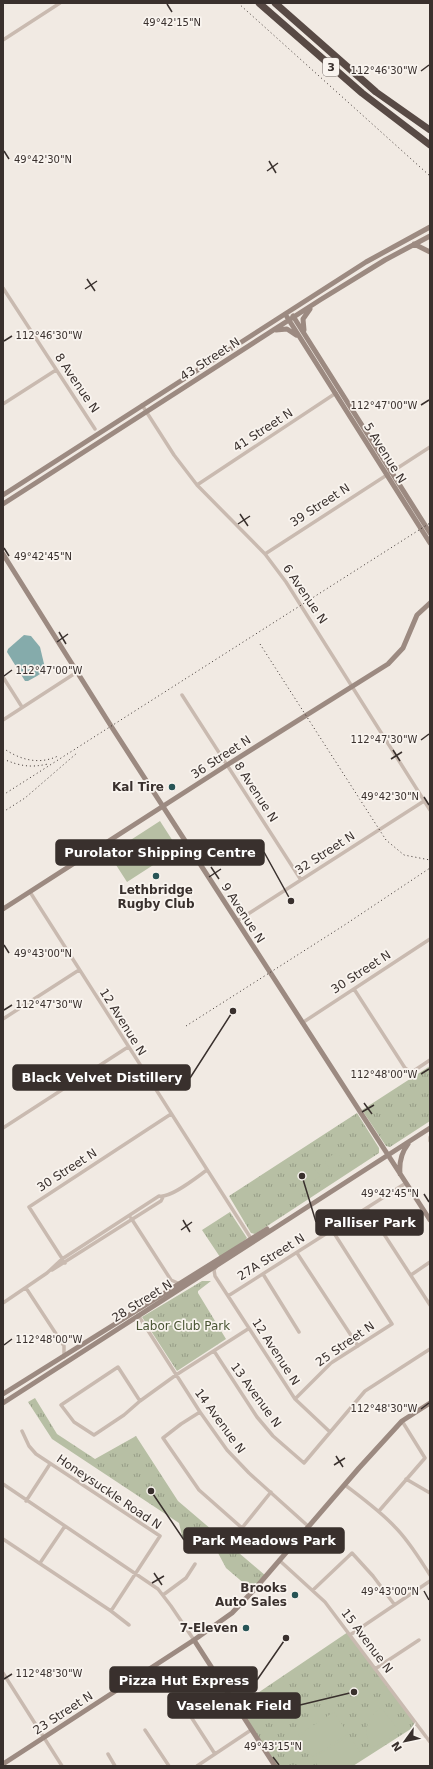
<svg xmlns="http://www.w3.org/2000/svg" width="433" height="1769" viewBox="0 0 433 1769" font-family="'DejaVu Sans',sans-serif">
	<style>
		.grass { fill: url(#grass-tufts) }
		.pitch { fill: #b7bfa4 }
		.water { fill: #85abab }
		.lines { fill: none; stroke-linecap: round; stroke-linejoin: round }
		.street { stroke: #c9bab0; stroke-width: 3.5 }
		.secondary { stroke: #9c8a81; stroke-width: 5 }
		.highway { stroke: #584a45; stroke-width: 7 }
		.rail { stroke: #39302d; stroke-width: 1; stroke-dasharray: 1 3; stroke-linecap: butt }
		.ticks { fill: none; stroke: #39302d; stroke-width: 1.5 }
		.poi-dot { fill: #275456; stroke: #f9f4ef; stroke-width: 1.5 }
		.labels { text-anchor: middle; dominant-baseline: central; stroke-width: 3.5; stroke-linejoin: round; paint-order: stroke }
		.shield { fill: #f9f4ef; stroke: #736b67; stroke-width: 1 }
		.shield-label { font-size: 11px; font-weight: bold; fill: #39302d }
		.street-label { font-size: 12px; fill: #39302d; stroke: #f9f4ef }
		.poi-label { font-size: 12px; font-weight: bold; fill: #39302d; stroke: #f9f4ef; text-anchor: end }
		.park-label { font-size: 12px; fill: #495433; stroke: #f9f4ef }
		.ticks-label { font-size: 10px; text-anchor: middle; fill: #39302d; stroke: #f9f4ef; stroke-width: 3.5; stroke-linejoin: round; paint-order: stroke }
		.leader { fill: none; stroke: #39302d; stroke-width: 1.5 }
		.callout-dot { fill: #39302d; stroke: #f9f4ef; stroke-width: 1.5 }
		.callout { fill: #39302d; stroke: #39302d; stroke-width: 1.5 }
		.callout-label { font-size: 13px; text-anchor: middle; font-weight: bold; fill: #fff }
	</style>
	<defs>
		<pattern id="grass-tufts" width="24" height="20" patternUnits="userSpaceOnUse"><rect width="24" height="20" fill="#b7bfa4"/><path d="M3 7l-1-3M5 7V3M7 7l1-3M15 17l-1-3M17 17v-4M19 17l1-3" fill="none" stroke="#969c86"/></pattern>
	</defs>
	<rect width="100%" height="100%" fill="#f1eae3"/>
	<path class="grass" d="M430,1066V1121L390,1147L386,1146L362,1110Z
		M357,1113L379,1148V1153L255,1234L251,1233L229,1196Z
		M230,1212L247,1238L245,1240L220,1257L202,1230Z
		M202,1281H211L198,1291V1293L226,1339L177,1371L142,1317Z
		M35,1398L57,1434L95,1459L136,1436L178,1501L266,1576L253,1591L226,1568L217,1551L205,1541L183,1540L179,1523L52,1439L28,1402Z
		M348,1632L417,1725L353,1766H275L237,1707Z"/>
	<path class="pitch" d="M160,821L178,849L127,882L109,854Z
		M337,1152L343,1161L330,1170L324,1160Z
		M313,1167L320,1176L306,1185L300,1176Z
		M381,1708L398,1729L396,1736L371,1748C363,1732 366,1717 381,1708Z
		M334,1712L348,1734L312,1757L298,1735Z
		M349,1736L363,1757L350,1766H318L313,1758Z"/>
	<path class="water" d="M24,635L31,636L40,647L45,668L43,672L37,676L28,681H25L7,652L8,649Z"/>
	<g class="lines">
		<path class="street" d="M3,40L60,3
			M3,288L95,429
			M3,404L56,370
			M142,405L174,455L197,485L265,554L286,582L430,810
			M197,485L336,393
			M265,554L430,447
			M3,677L22,707
			M182,695L301,880
			M3,720L77,672
			M30,892L252,1240
			M237,921L424,801
			M354,989L405,1068L409,1071L415,1070L430,1060
			M3,1019L79,970
			M302,1023L430,939
			M3,1128L128,1047
			M430,1137V1141
			M367,1208L430,1305
			M131,1218L171,1280L180,1284
			M297,1253L358,1346
			M65,1263L29,1207L171,1114
			M216,1267L214,1270L215,1276L295,1399L330,1432
			M52,1270L161,1201L163,1197
			M263,1274L299,1332
			M411,1275L430,1262
			M26,1288L64,1346V1357
			M228,1296L406,1183
			M3,1303L47,1273L62,1259L159,1196C170,1199 197,1177 207,1170
			M138,1315L200,1412L227,1450L249,1473L308,1526
			M214,1351L257,1417L273,1436L304,1463L365,1391L430,1349
			M295,1399L331,1363L392,1324L332,1230
			M140,1401L118,1367L61,1405L74,1422L94,1435L124,1415L140,1401L176,1375L248,1329
			M200,1412L181,1424L163,1438L199,1490L242,1528L271,1492
			M22,1431L29,1446L36,1454L160,1536L111,1611
			M406,1479L430,1493
			M3,1484L158,1589L171,1606L194,1640
			M345,1485C362,1498 380,1511 395,1527C409,1541 419,1558 430,1575
			M26,1501L50,1464
			M379,1511L425,1458L402,1421
			M3,1539L111,1611L129,1625
			M279,1560L325,1602L430,1742
			M40,1563L65,1526
			M313,1590L352,1553L373,1576L394,1604
			M163,1595L186,1578L195,1564
			M350,1635L430,1581
			M375,1669L419,1640
			M3,1673L62,1766
			M184,1706L215,1754
			M145,1730L169,1766
			M108,1754L115,1766
			M197,1766L251,1730"/>
		<path class="secondary" d="M414,244L430,252
			M293,316L430,533
			M287,317L430,543
			M276,330L287,329L296,335
			M304,330L303,319L310,309
			M3,495L366,262L430,227
			M3,504L320,300L385,260L430,236
			M3,554L111,726L430,1220
			M3,909L227,765L388,664L403,648L417,615L430,603
			M400,1174C399,1162 401,1153 408,1144
			M3,1394L267,1229
			M3,1403L430,1128
			M194,1640L275,1766
			M3,1764L194,1640L232,1613L253,1591L359,1468L402,1421L430,1403"/>
		<path class="highway" d="M259,3L362,93L430,145
			M275,3L376,92L430,130"/>
		<path class="rail" d="M238,3L430,176
			M260,644L386,840L404,855L430,860
			M3,748C20,760 39,765 58,756
			M3,759C20,766 30,768 48,764
			M3,795L430,523
			M3,812L25,798L77,753
			M186,1026L343,926L430,868"/>
	</g>
	<path class="ticks" d="M167,4L172,12M421,71L429,65M4,151L9,159M269,161L276,173M267,171L278,163M87,279L95,291M85,289L97,281M4,341L12,336M421,405L429,400M240,514L248,526M238,524L250,516M4,548L9,556M59,632L66,644M57,642L68,634M4,676L12,670M421,740L429,734M393,750L400,761M391,759L402,752M424,797L429,805M211,867L219,879M209,877L221,869M4,945L9,953M4,1010L12,1005M421,1074L429,1069M364,1103L372,1114M362,1112L374,1105M424,1194L429,1202M183,1220L190,1232M181,1230L192,1222M4,1345L12,1339M421,1409L429,1403M336,1456L343,1467M334,1465L345,1458M154,1573L162,1585M152,1583L164,1576M424,1591L429,1600M4,1679L12,1674M273,1757L279,1765"/>
	<g class="poi-dot">
		<circle cx="172" cy="787" r="4"/>
		<circle cx="156" cy="876" r="4"/>
		<circle cx="295" cy="1595" r="4"/>
		<circle cx="246" cy="1628" r="4"/>
	</g>
	<g class="labels">
		<rect class="shield" x="323" y="58" width="16" height="18" rx="3"/>
		<g class="shield-label">
			<text x="331" y="67">3</text>
		</g>
		<g class="street-label">
			<text transform="translate(210 359) rotate(-33)">43 Street N</text>
			<text transform="translate(77 383) rotate(56)">8 Avenue N</text>
			<text transform="translate(263 430) rotate(-33)">41 Street N</text>
			<text transform="translate(385 453) rotate(58)">5 Avenue N</text>
			<text transform="translate(320 505) rotate(-33)">39 Street N</text>
			<text transform="translate(305 594) rotate(56)">6 Avenue N</text>
			<text transform="translate(221 757) rotate(-33)">36 Street N</text>
			<text transform="translate(256 792) rotate(57)">8 Avenue N</text>
			<text transform="translate(325 853) rotate(-33)">32 Street N</text>
			<text transform="translate(243 913) rotate(57)">9 Avenue N</text>
			<text transform="translate(361 972) rotate(-33)">30 Street N</text>
			<text transform="translate(123 1022) rotate(58)">12 Avenue N</text>
			<text transform="translate(67 1170) rotate(-33)">30 Street N</text>
			<text transform="translate(271 1257) rotate(-32)">27A Street N</text>
			<text transform="translate(142 1301) rotate(-32)">28 Street N</text>
			<text transform="translate(345 1344) rotate(-35)">25 Street N</text>
			<text transform="translate(276 1352) rotate(57)">12 Avenue N</text>
			<text transform="translate(256 1395) rotate(54)">13 Avenue N</text>
			<text transform="translate(220 1421) rotate(54)">14 Avenue N</text>
			<text transform="translate(109 1492) rotate(34)">Honeysuckle Road N</text>
			<text transform="translate(367 1641) rotate(53)">15 Avenue N</text>
			<text transform="translate(63 1713) rotate(-33)">23 Street N</text>
		</g>
		<g class="poi-label">
			<text x="164" y="787">Kal Tire</text>
			<text x="156" y="890" text-anchor="middle">Lethbridge<tspan x="156" dy="14">Rugby Club</tspan></text>
			<text x="287" y="1588">Brooks<tspan x="287" dy="14">Auto Sales</tspan></text>
			<text x="238" y="1628">7-Eleven</text>
		</g>
		<g class="park-label">
			<text x="183" y="1326">Labor Club Park</text>
		</g>
	</g>
	<g class="ticks-label">
		<text x="172" y="26">49°42'15"N</text>
		<text x="384" y="74">112°46'30"W</text>
		<text x="43" y="163">49°42'30"N</text>
		<text x="49" y="339">112°46'30"W</text>
		<text x="384" y="409">112°47'00"W</text>
		<text x="43" y="560">49°42'45"N</text>
		<text x="49" y="674">112°47'00"W</text>
		<text x="384" y="743">112°47'30"W</text>
		<text x="390" y="800">49°42'30"N</text>
		<text x="43" y="957">49°43'00"N</text>
		<text x="49" y="1008">112°47'30"W</text>
		<text x="384" y="1078">112°48'00"W</text>
		<text x="390" y="1197">49°42'45"N</text>
		<text x="49" y="1343">112°48'00"W</text>
		<text x="384" y="1412">112°48'30"W</text>
		<text x="390" y="1595">49°43'00"N</text>
		<text x="49" y="1677">112°48'30"W</text>
		<text x="273" y="1750">49°43'15"N</text>
	</g>
	<path class="leader" d="M291 901L264 852M233 1011L190 1078M302 1176L316 1222M151 1491L184 1540M286 1638L257 1680M354 1692L300 1705"/>
	<g class="callout-dot">
		<circle cx="291" cy="901" r="4"/>
		<circle cx="233" cy="1011" r="4"/>
		<circle cx="302" cy="1176" r="4"/>
		<circle cx="151" cy="1491" r="4"/>
		<circle cx="286" cy="1638" r="4"/>
		<circle cx="354" cy="1692" r="4"/>
	</g>
	<g class="callout">
		<rect x="56" y="840" width="208" height="25" rx="4"/>
		<rect x="13" y="1065" width="177" height="25" rx="4"/>
		<rect x="316" y="1210" width="107" height="25" rx="4"/>
		<rect x="184" y="1528" width="160" height="25" rx="4"/>
		<rect x="110" y="1667" width="147" height="25" rx="4"/>
		<rect x="168" y="1693" width="132" height="25" rx="4"/>
	</g>
	<g class="callout-label">
		<text x="160" y="857">Purolator Shipping Centre</text>
		<text x="102" y="1082">Black Velvet Distillery</text>
		<text x="370" y="1227">Palliser Park</text>
		<text x="264" y="1545">Park Meadows Park</text>
		<text x="184" y="1685">Pizza Hut Express</text>
		<text x="234" y="1710">Vaselenak Field</text>
	</g>
	<rect width="433" height="1769" fill="none" stroke="#39302d" stroke-width="8"/>
	<g transform="translate(405 1741) rotate(237)" stroke="#f9f4ef" stroke-width="3" paint-order="stroke">
	<path d="M0-3L7 15L0 10L-7 15Z" fill="#39302d"/>
	<text y="-6" font-size="11" font-weight="bold" text-anchor="middle" fill="#39302d">N</text>
	</g>
</svg>
